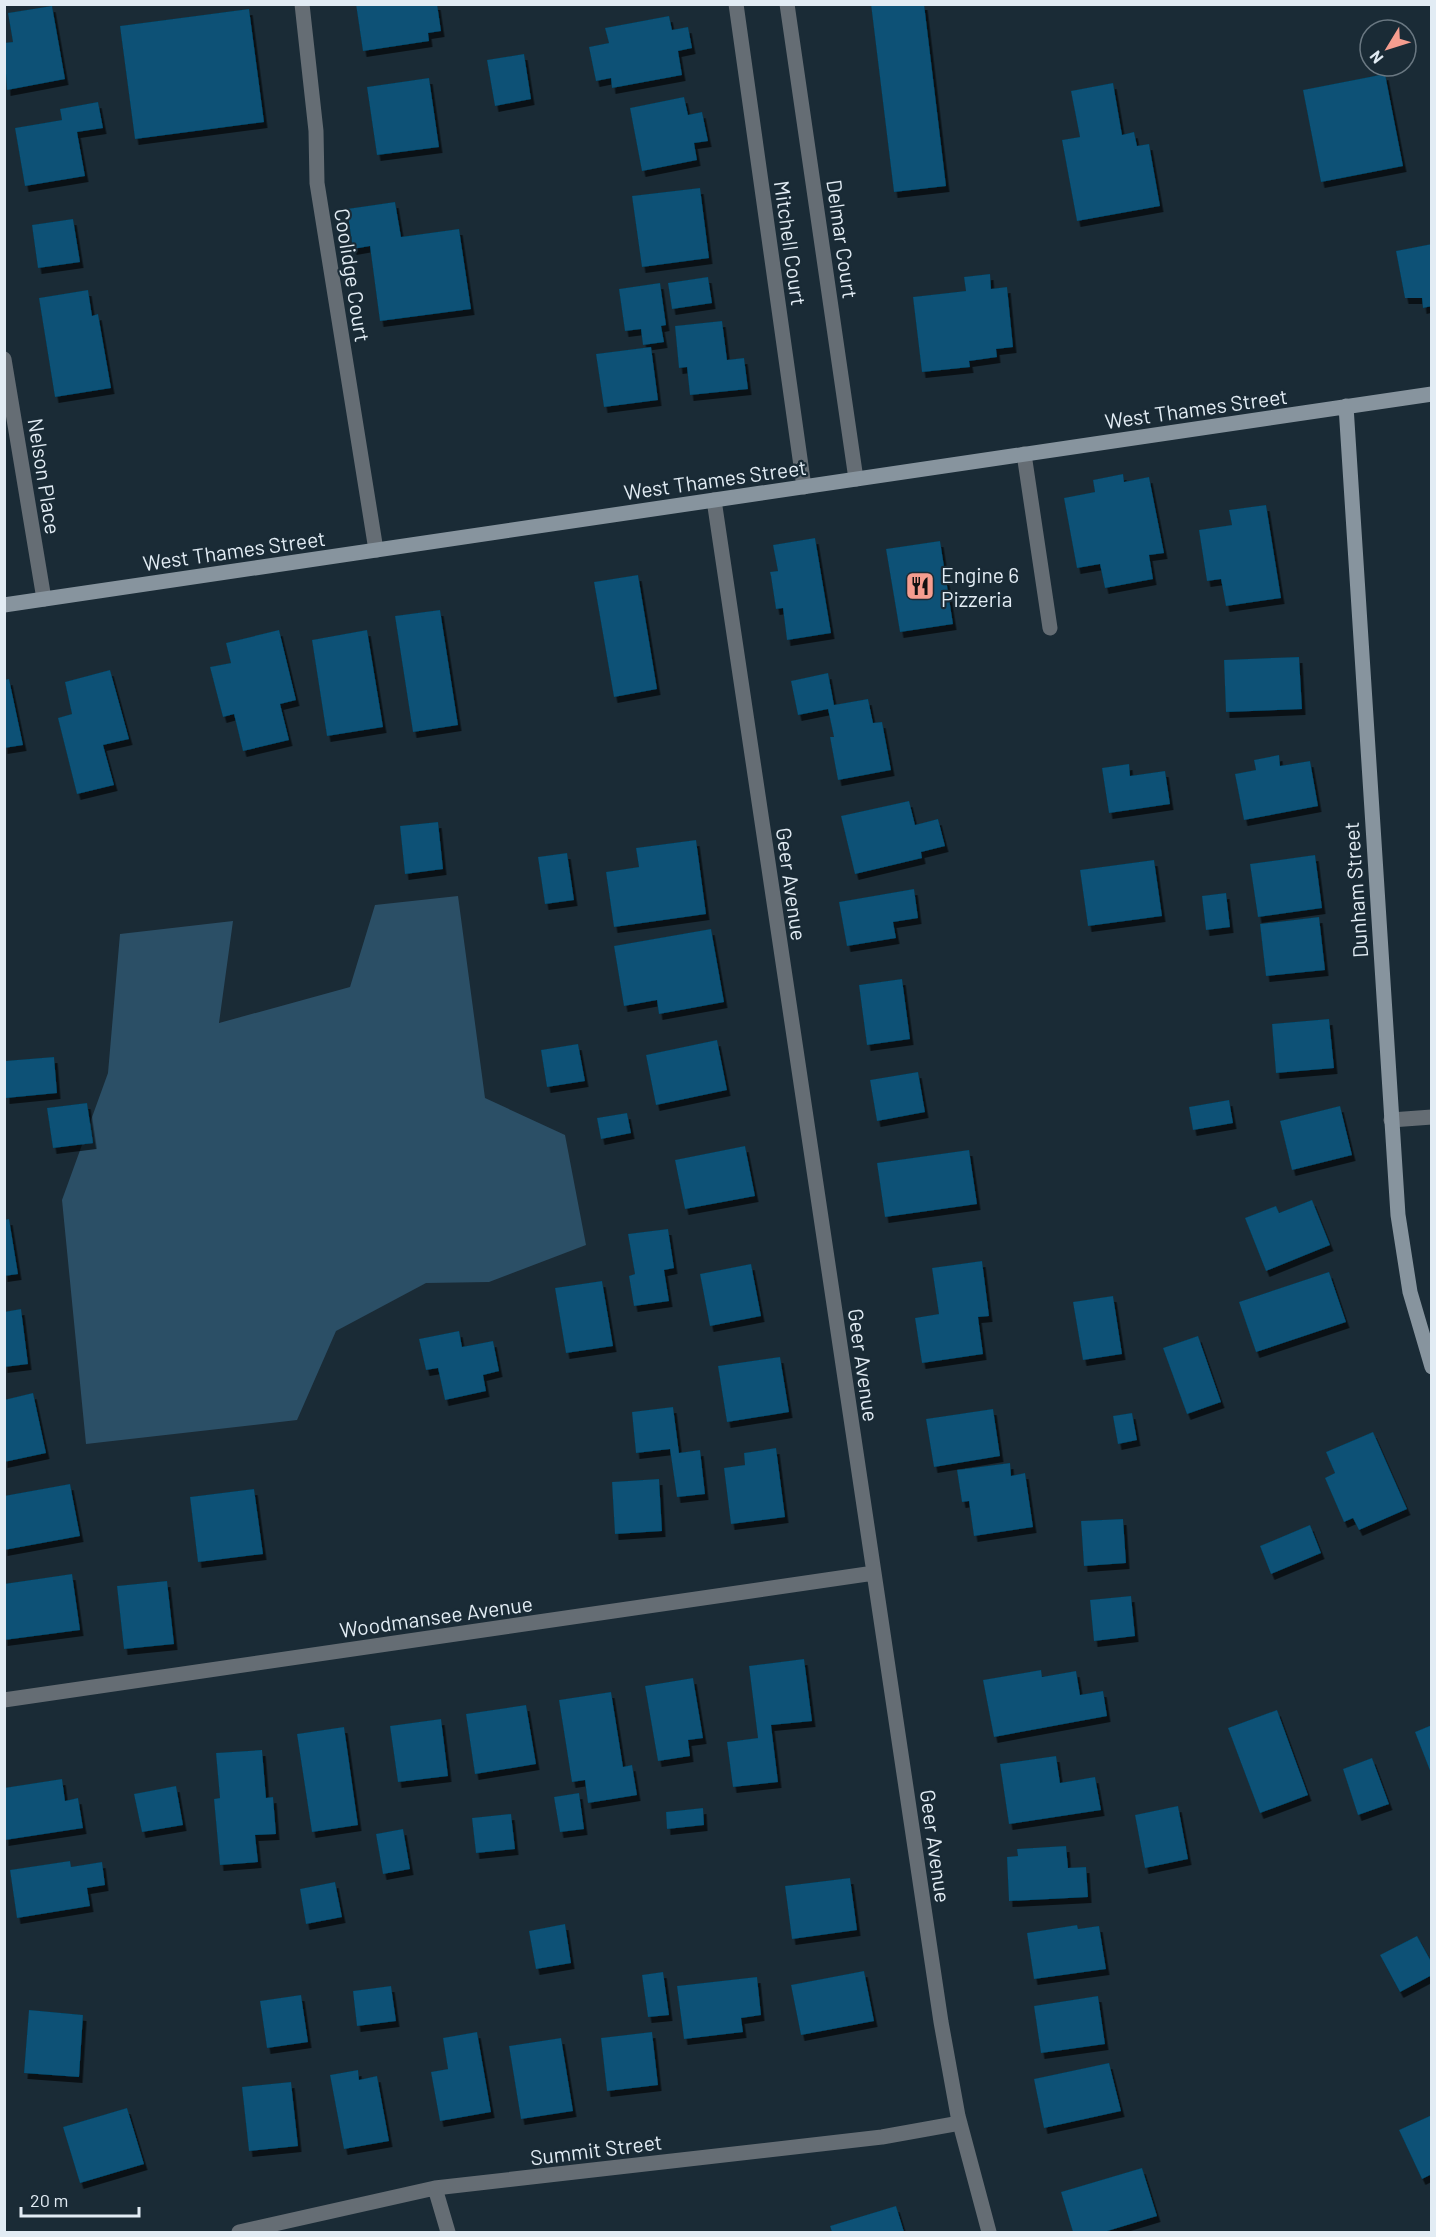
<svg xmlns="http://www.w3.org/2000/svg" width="1436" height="2237" viewBox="0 0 1436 2237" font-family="Barlow,sans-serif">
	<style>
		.green { fill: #2b4f66 }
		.building { fill: #075176; filter: url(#shadow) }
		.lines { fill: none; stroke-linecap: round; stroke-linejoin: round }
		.lane { stroke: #656d74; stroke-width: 15 }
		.street { stroke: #656d74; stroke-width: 15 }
		.secondary { stroke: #87949e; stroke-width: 15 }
		.labels { text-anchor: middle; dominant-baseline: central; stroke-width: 4.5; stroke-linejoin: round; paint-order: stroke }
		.street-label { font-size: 21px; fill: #e2ecf4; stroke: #1a2b36 }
		.poi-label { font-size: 21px; fill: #e2ecf4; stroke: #1a2b36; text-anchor: start }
	</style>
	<defs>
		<filter id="shadow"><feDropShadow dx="3.5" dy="6" stdDeviation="0" flood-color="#0009"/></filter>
	</defs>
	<rect width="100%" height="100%" fill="#1a2b36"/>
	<path class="green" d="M458,896L485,1098L565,1135L586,1245L489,1282L426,1283L336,1331L297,1420L86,1444L62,1200L108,1073L120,934L233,921L219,1023L350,987L375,905Z"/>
	<path class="building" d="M356,4H437L441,31L428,33L429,41L363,51Z
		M871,4H924L946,186L894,192Z
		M52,6L65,79L7,90L4,43L13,42L8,13Z
		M249,9L264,122L135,139L120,26Z
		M669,16L672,30L688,27L692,48L678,51L682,75L612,88L611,78L596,81L589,47L609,43L605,28Z
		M524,54L531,99L495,106L487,60Z
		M1385,74L1403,166L1321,182L1303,90Z
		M429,78L439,147L377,155L367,87Z
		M1113,83L1122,135L1134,132L1137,146L1149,144L1160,206L1077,221L1062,140L1080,137L1071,91Z
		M684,97L688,115L702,112L708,141L694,143L697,160L642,171L630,108Z
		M98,102L103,128L77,132L85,176L25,186L15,128L62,120L60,109Z
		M700,188L709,258L642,267L632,196Z
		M395,202L401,237L459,229L471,309L380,321L370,246L353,249L347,209Z
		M73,219L80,262L38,268L32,225Z
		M1432,244V306L1423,308L1422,298H1405L1396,251Z
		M990,274L991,289L1007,287L1013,347L996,349L997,357L969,361L970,367L922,372L913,297L966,291L964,277Z
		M708,277L712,303L672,309L668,283Z
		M660,283L666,325L661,326L664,342L643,345L641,329L625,331L619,289Z
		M88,290L92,316L98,314L111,388L55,397L39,298Z
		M722,321L727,360L744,358L748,389L690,395L687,367L679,368L675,326Z
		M651,347L658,400L604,407L596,354Z
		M1123,474L1124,482L1149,477L1164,553L1149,555L1153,579L1105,588L1100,564L1077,568L1064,498L1095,492L1093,480Z
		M1266,505L1281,598L1226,606L1221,579L1207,581L1199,530L1232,525L1229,510Z
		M815,538L831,633L787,640L783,608L776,609L771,576L770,572L778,571L773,545Z
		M940,541L953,624L900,632L886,549Z
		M638,575L657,689L614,697L594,582Z
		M440,610L458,725L413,732L395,616Z
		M279,630L296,700L280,704L289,740L243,751L234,714L223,717L210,667L231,663L226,643Z
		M367,630L383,727L327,736L312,640Z
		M1299,657L1302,709L1226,712L1224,660Z
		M110,670L129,739L103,745L114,785L77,794L58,718L72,714L65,682Z
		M828,673L834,705L868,699L873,723L882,722L891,770L838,780L830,737H834L828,709L798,715L791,681Z
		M9,679L23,745L4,748V680Z
		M1279,755L1280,766L1310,761L1318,806L1244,820L1235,774L1256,770L1254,760Z
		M1129,764L1130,776L1165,771L1170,804L1109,813L1102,768Z
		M909,801L915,825L938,819L945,846L921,852L922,858L855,874L841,816Z
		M438,822L443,869L405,874L400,826Z
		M696,840L706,914L614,927L606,872L639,867L636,848Z
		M567,853L574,900L545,904L538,857Z
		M1315,855L1322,908L1258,917L1250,864Z
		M1154,860L1162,916L1088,926L1080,870Z
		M914,889L918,918L893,922L896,938L847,946L839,902Z
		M1226,893L1230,927L1206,930L1202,896Z
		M1319,917L1325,970L1266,976L1260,924Z
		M711,929L724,1002L659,1014L657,1000L624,1006L614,946Z
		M902,979L910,1039L867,1045L859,985Z
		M1329,1019L1334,1068L1276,1073L1272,1024Z
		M717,1040L727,1090L656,1105L646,1055Z
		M578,1044L585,1081L547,1087L541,1050Z
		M54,1057L57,1093L6,1098L5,1061Z
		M918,1072L925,1112L877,1121L870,1080Z
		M1229,1100L1233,1123L1193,1130L1189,1107Z
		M87,1103L93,1143L53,1148L47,1108Z
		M1340,1106L1352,1155L1292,1170L1280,1121Z
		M627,1113L631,1133L601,1139L597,1118Z
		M745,1146L755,1196L685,1209L675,1160Z
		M969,1150L977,1204L885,1217L877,1163Z
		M1312,1200L1330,1245L1266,1271L1245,1218L1276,1206L1279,1213Z
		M9,1219L18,1274L4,1276V1220Z
		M668,1229L674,1268L664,1270L669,1301L634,1306L629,1276L635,1274L628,1234Z
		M982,1261L989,1316L978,1317L983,1354L922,1363L915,1318L939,1314L932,1268Z
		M751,1264L761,1316L710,1326L700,1274Z
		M1329,1272L1346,1322L1256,1352L1239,1302Z
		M602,1281L613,1346L566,1353L555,1288Z
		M1113,1296L1122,1354L1083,1360L1073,1302Z
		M21,1309L28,1364L4,1367V1312Z
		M459,1331L462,1347L493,1341L499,1371L483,1375L486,1391L445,1400L438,1368L426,1370L419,1339Z
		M1198,1336L1221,1402L1187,1414L1163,1348Z
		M780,1357L789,1412L727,1422L718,1366Z
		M33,1393L46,1453L4,1462V1400Z
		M673,1407L679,1453L700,1450L705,1494L677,1497L670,1449L636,1453L632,1412Z
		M993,1409L1000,1456L934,1467L926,1419Z
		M1132,1413L1137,1440L1118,1444L1113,1416Z
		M1373,1432L1407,1509L1359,1530L1353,1518L1344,1522L1325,1478L1335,1473L1326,1452Z
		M776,1448L785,1517L731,1524L724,1468L745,1465L744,1453Z
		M1010,1463L1011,1476L1025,1473L1033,1527L974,1536L969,1501L962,1502L957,1470Z
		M659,1479L662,1531L615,1534L612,1482Z
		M70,1484L80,1536L4,1550V1496Z
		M254,1489L263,1554L198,1562L190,1497Z
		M1123,1519L1126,1563L1084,1566L1081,1521Z
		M1310,1525L1321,1553L1271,1574L1260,1546Z
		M72,1574L80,1630L4,1640V1584Z
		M167,1581L174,1644L124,1649L117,1586Z
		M1131,1596L1135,1636L1094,1641L1090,1600Z
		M804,1659L812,1721L771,1725L778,1782L733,1787L727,1742L758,1738L749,1666Z
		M1041,1670L1042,1677L1076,1671L1080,1695L1103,1691L1107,1716L994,1737L983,1680Z
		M693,1678L703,1738L688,1740L690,1756L658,1761L645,1686Z
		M611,1692L623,1767L632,1765L637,1795L588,1803L585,1780L572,1782L559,1700Z
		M526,1705L536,1764L475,1774L466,1714Z
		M1277,1710L1308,1795L1260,1813L1228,1728Z
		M441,1719L448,1776L398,1782L390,1726Z
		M1432,1725V1773H1431L1415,1732Z
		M344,1727L358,1825L312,1832L297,1734Z
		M262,1750L266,1798L273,1797L276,1834L255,1835L258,1862L220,1865L214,1799L220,1798L216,1753Z
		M1056,1756L1060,1783L1095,1777L1101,1810L1009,1824L1000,1764Z
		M1372,1758L1389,1804L1358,1815L1343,1769Z
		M62,1779L65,1801L78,1798L83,1828L5,1840L4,1788Z
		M176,1786L183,1825L142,1832L134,1794Z
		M579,1793L584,1829L560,1832L554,1797Z
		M1178,1806L1188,1859L1145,1868L1135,1815Z
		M703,1808L704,1825L667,1829L666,1812Z
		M511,1814L515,1849L476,1853L472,1818Z
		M403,1829L410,1869L383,1874L376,1834Z
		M1066,1846L1068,1868L1086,1867L1088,1897L1009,1901L1007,1857L1018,1856L1017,1849Z
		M70,1861L71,1867L102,1862L105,1885L87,1888L90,1906L17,1918L10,1870Z
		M850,1878L857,1930L792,1939L785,1886Z
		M335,1882L342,1917L306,1924L300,1889Z
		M565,1924L571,1963L536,1969L529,1931Z
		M1077,1925L1078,1929L1099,1926L1106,1969L1034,1979L1027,1933Z
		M1417,1936L1432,1963V1975L1400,1992L1380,1955Z
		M864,1971L874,2021L801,2035L791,1985Z
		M663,1972L669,2015L648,2017L642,1975Z
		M757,1977L761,2015L741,2018L743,2032L684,2039L677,1986Z
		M391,1986L396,2021L357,2026L353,1991Z
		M301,1995L308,2042L267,2048L260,2001Z
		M1098,1996L1105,2044L1041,2053L1034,2006Z
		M29,2010L83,2015L79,2077L24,2073Z
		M477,2032L491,2112L440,2121L431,2072L448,2069L443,2038Z
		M652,2032L658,2085L607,2091L601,2038Z
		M561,2038L573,2111L521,2119L509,2046Z
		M1109,2063L1121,2111L1044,2128L1034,2079Z
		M358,2070L359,2080L377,2076L389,2141L344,2149L330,2075Z
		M291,2082L298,2146L249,2151L242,2087Z
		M127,2108L144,2164L80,2183L63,2127Z
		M1432,2115V2174L1422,2179L1399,2130Z
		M1142,2168L1157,2216L1104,2232H1073L1061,2192Z
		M896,2206L904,2232H832L830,2226Z"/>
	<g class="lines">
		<path class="lane" d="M1024,454L1050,628"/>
		<path class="street" d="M302,4L316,131L317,183L376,550
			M736,4L804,487
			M787,4L856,479
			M4,359L44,599
			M714,500L941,2022L958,2116L989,2232
			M1391,1120L1432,1117
			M4,1700L874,1573
			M435,2188L448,2232
			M239,2232L435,2188L882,2137L960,2123"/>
		<path class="secondary" d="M1346,406L1398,1215L1410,1292L1432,1367
			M4,605L1432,394"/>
	</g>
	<defs>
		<g id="restaurant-square" transform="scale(1.5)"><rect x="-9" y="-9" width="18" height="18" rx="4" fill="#f59d8f" stroke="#1a2b36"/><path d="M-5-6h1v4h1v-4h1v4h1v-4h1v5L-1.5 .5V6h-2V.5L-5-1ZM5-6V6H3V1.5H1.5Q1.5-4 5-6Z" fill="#111"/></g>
	</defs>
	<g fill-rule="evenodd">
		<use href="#restaurant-square" x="920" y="586"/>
	</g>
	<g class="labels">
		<g class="street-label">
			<text transform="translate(843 239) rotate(82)">Delmar Court</text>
			<text transform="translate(791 243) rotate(82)">Mitchell Court</text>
			<text transform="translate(353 275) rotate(81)">Coolidge Court</text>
			<text transform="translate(1196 408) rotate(-8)">West Thames Street</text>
			<text transform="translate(45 476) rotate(81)">Nelson Place</text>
			<text transform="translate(715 479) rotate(-8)">West Thames Street</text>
			<text transform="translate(234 550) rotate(-8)">West Thames Street</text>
			<text transform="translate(792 884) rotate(82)">Geer Avenue</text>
			<text transform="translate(1355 890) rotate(-94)">Dunham Street</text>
			<text transform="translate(864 1365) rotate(82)">Geer Avenue</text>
			<text transform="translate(436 1616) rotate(-8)">Woodmansee Avenue</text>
			<text transform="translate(936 1846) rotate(82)">Geer Avenue</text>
			<text transform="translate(596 2149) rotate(-7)">Summit Street</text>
		</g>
		<g class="poi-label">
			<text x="941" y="574">Engine 6<tspan x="941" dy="24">Pizzeria</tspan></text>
		</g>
	</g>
	<rect width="1436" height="2237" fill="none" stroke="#e2ecf4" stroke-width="12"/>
	<g transform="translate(1388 48) rotate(232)"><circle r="28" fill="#1a2b36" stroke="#6a7882" stroke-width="1.5"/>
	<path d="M0-4.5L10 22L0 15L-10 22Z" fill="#f59d8f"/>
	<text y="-9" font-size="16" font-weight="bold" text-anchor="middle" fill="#e2ecf4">N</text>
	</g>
	<path d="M21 2207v9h118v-9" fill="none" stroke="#e2ecf4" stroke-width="3"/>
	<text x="30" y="2207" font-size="18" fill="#e2ecf4" stroke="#1a2b36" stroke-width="4.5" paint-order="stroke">20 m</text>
</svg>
